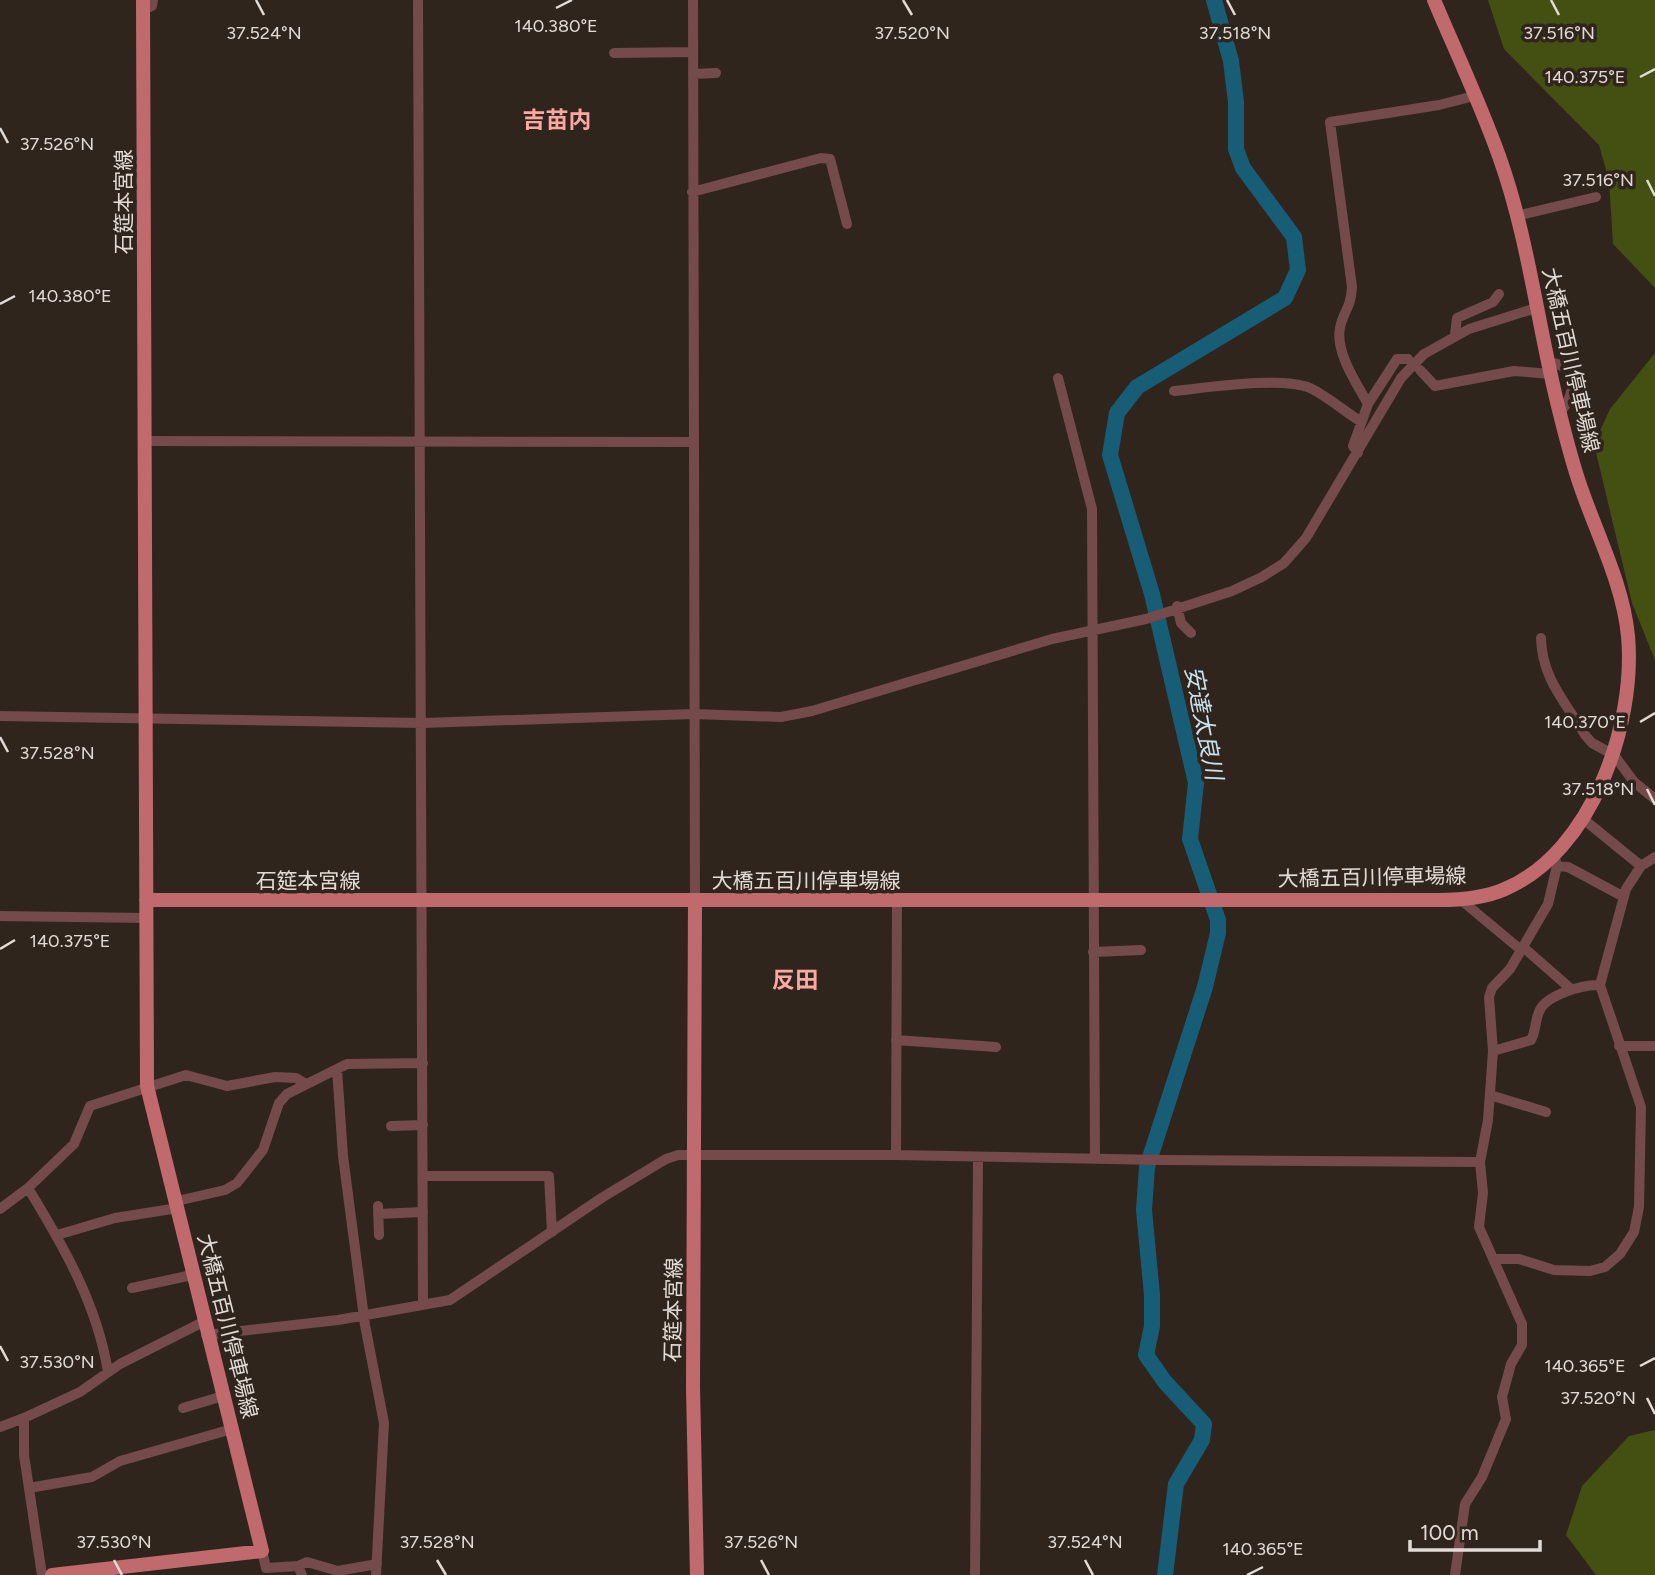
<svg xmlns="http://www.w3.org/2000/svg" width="1655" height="1575" viewBox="0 0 1655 1575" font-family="Figtree,'Noto Sans JP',sans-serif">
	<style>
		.green { fill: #435012 }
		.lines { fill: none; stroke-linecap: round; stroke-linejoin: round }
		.river { stroke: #175d75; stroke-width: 16 }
		.minor { stroke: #744a4b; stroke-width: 10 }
		.major { stroke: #c06a6d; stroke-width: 14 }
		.ticks { fill: none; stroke: #e2dbd5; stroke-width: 2.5 }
		.labels { text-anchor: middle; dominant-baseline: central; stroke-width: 7; stroke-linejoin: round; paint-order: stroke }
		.street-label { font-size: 21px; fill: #e2dbd5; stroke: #30251d }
		.neighbourhood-label { font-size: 23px; font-weight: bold; fill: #fba7a2; stroke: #30251d }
		.water-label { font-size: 23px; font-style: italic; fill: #c9e3ef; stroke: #30251d }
		.ticks-label { font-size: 18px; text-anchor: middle; fill: #e2dbd5; stroke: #30251d; stroke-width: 7; stroke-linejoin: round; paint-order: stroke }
	</style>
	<rect width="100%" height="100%" fill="#30251d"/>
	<path class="green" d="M1488,0H1655V288L1613,244L1609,180L1599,145L1504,49Z
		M1655,353V660L1632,603L1594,444L1610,409Z
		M1655,1430V1575H1596L1566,1535L1582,1486L1629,1436Z"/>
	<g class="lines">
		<path class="river" d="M1165,1575L1176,1484L1202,1440L1204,1424L1165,1382L1146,1355L1152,1326V1295L1144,1210L1147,1167L1205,987L1218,933V920L1190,839L1196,783L1152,594L1110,455L1117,413L1137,387L1285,298L1298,270L1294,237L1243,168L1236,149V102L1231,61L1214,0"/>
		<path class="minor" d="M418,0L423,1304
			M693,0L695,900
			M143,10L152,6L153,0
			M614,53L692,52
			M693,74L716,73
			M692,192L821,158L830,159L847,224
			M1516,216L1596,197
			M1455,335L1457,318L1493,302L1499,294
			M1547,362C1578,364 1577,395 1560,412
			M1420,370L1435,386L1514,371L1550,374
			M1058,378L1092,509L1095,1158
			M1174,391C1205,388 1282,376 1310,388C1327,396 1344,411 1360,421
			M1368,404L1397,359H1408
			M145,441L693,442
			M1358,453L1353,446L1368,404C1357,384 1335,352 1340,328C1343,311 1351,309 1352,287L1330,122L1439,105L1474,96
			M1177,606L1181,623L1191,633
			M1541,638C1542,679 1565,701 1585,735L1592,743L1614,755L1634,782L1655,799
			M0,716L423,723L694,714L781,717L812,711L1052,639L1146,619L1232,591L1262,577L1284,563L1306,538L1401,378L1424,354L1469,329L1536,308
			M1582,818L1641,866
			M1557,866L1568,867L1624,897
			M1461,900L1521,950
			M0,916L146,918
			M1523,947L1571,989
			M1093,952L1141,950
			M896,1040L996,1047
			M1619,1046H1655
			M1493,1051L1531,1040C1536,1031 1535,1021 1539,1012C1545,995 1584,984 1600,985
			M337,1069L343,1156L365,1325L384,1423L376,1575
			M1490,1095L1546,1112
			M391,1126L423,1125
			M896,1155L897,902
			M423,1176H549L552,1232
			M28,1188C64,1247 97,1304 108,1372
			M177,1201L225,1190L237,1183L263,1150L279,1103L287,1094L347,1064L423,1063
			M378,1206L379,1235
			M0,1209L28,1188L74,1144L90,1106L186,1075L227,1086L275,1077L296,1078L306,1084
			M378,1214L423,1212
			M57,1235L115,1218L178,1208
			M1493,1259H1519L1554,1270L1590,1271L1605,1267L1620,1254L1634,1232L1639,1207L1641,1107L1600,985L1626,889L1641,866L1655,857
			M132,1288L192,1275
			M206,1335L338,1320L450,1300L603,1197L666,1159L678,1155H896L1164,1160L1480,1162
			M183,1408L223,1396
			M0,1427L24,1418
			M29,1488L92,1477L120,1461L232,1429
			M262,1551L266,1568L298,1566L302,1575
			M298,1566L307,1562L338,1571L377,1564
			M42,1575L24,1455V1418L80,1392L120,1364L203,1322
			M975,1575L978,1157
			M1455,1575L1465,1504L1482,1477L1506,1419L1502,1397L1511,1364L1522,1345V1324L1479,1227L1483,1193L1480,1162L1488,1120L1493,1051L1489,997L1492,988L1510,969L1548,904L1557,866L1554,853"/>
		<path class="major" d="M146,900H1438C1460,900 1485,898 1505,889C1592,852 1636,724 1628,636C1623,584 1597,535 1580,485C1572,462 1566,438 1560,414C1538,329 1529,239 1499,156C1480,103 1456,52 1434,0
			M695,900L693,1388L697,1575
			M52,1575L262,1551L147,1086L143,0"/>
	</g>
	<path class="ticks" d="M256,0L264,15M903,0L912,15M1227,0L1235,15M1551,0L1559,15M556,8L572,0M1640,77L1655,69M0,128L8,143M1647,180L1655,196M0,304L15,296M1640,722L1655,713M0,737L8,752M1647,789L1655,805M0,949L15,940M0,1346L8,1361M1640,1366L1655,1358M1647,1398L1655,1414M114,1560L122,1575M437,1560L446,1575M761,1560L769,1575M1085,1560L1093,1575M1247,1575L1263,1567"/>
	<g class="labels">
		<g class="street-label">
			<text transform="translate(123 202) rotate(-90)">石筵本宮線</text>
			<text transform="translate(1571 360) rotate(77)">大橋五百川停車場線</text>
			<text transform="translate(1372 877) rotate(-1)">大橋五百川停車場線</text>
			<text x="308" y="880">石筵本宮線</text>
			<text x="806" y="880">大橋五百川停車場線</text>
			<text transform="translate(673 1310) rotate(-89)">石筵本宮線</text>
			<text transform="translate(228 1326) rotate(76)">大橋五百川停車場線</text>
		</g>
		<g class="neighbourhood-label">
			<text x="557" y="120">吉苗内</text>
			<text x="795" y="980">反田</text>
		</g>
		<g class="water-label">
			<text transform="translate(1204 723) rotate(79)">安達太良川</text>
		</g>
	</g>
	<g class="ticks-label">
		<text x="556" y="32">140.380°E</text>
		<text x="264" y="39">37.524°N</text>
		<text x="912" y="39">37.520°N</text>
		<text x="1235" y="39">37.518°N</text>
		<text x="1559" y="39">37.516°N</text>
		<text x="1585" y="83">140.375°E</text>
		<text x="57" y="150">37.526°N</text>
		<text x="1598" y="186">37.516°N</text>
		<text x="70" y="302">140.380°E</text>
		<text x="1585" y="728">140.370°E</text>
		<text x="57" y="759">37.528°N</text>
		<text x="1598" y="795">37.518°N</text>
		<text x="70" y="947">140.375°E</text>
		<text x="57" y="1368">37.530°N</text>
		<text x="1585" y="1372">140.365°E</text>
		<text x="1598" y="1404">37.520°N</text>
		<text x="114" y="1548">37.530°N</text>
		<text x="437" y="1548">37.528°N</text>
		<text x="761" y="1548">37.526°N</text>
		<text x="1085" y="1548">37.524°N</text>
		<text x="1263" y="1555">140.365°E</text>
	</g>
	<path d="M1410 1540v10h130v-10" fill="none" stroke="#e2dbd5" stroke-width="3.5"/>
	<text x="1420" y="1540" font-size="21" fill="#e2dbd5" stroke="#30251d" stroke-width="5" paint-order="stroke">100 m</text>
</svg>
